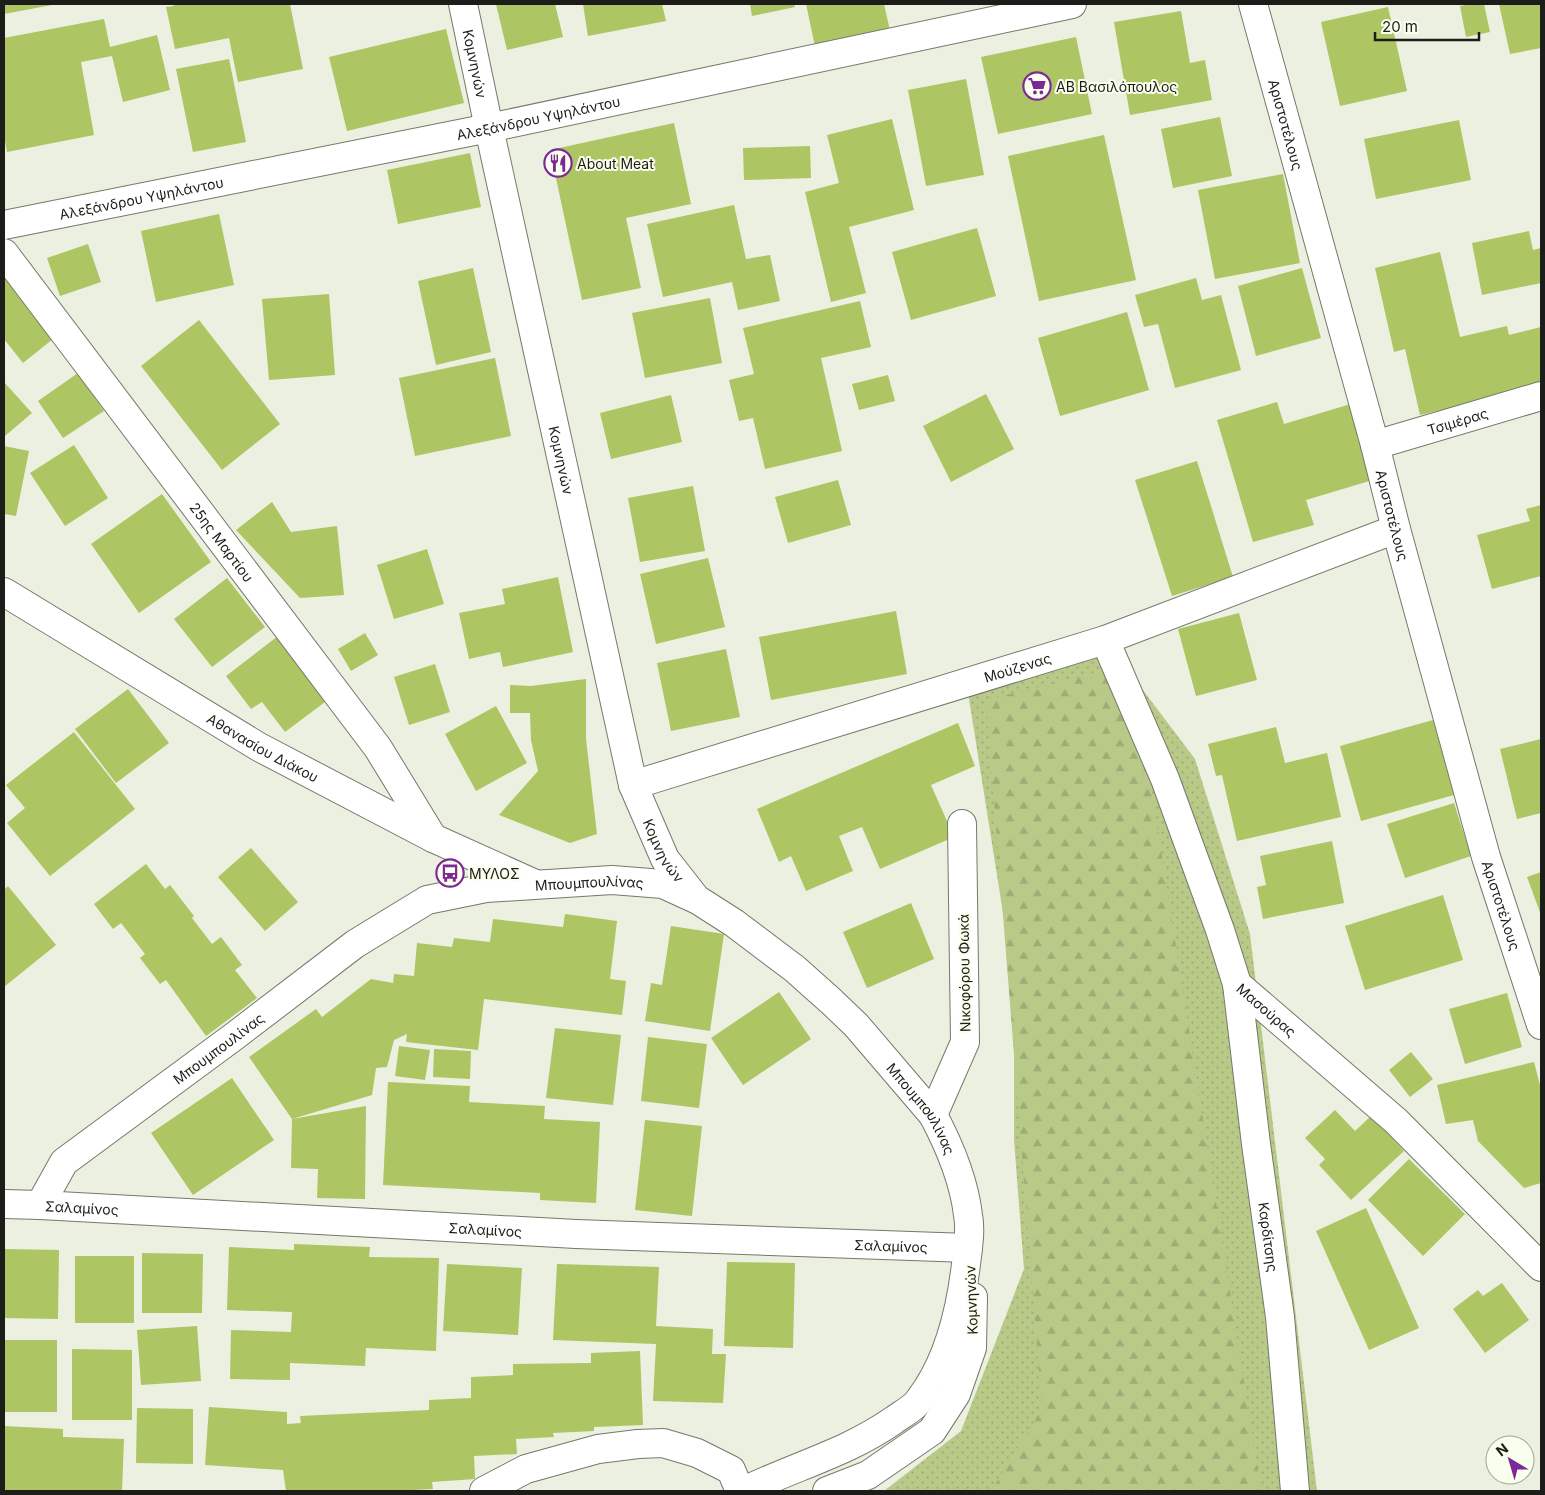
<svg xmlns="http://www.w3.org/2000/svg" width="1545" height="1495" viewBox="0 0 1545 1495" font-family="Inter,sans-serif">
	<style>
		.grass { fill: url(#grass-dots) }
		.forest { fill: url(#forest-firs) }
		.building { fill: #adc563 }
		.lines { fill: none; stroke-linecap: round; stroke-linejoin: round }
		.street-casing { stroke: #74796a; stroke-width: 30 }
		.secondary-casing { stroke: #74796a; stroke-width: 30 }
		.street { stroke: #fff; stroke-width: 28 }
		.secondary { stroke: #fff; stroke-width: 28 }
		.labels { text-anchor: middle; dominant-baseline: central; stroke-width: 4; stroke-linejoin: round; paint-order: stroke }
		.street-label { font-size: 14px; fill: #1c1d18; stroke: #f9feed }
		.poi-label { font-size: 14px; fill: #1c1d18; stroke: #f9feed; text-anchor: start }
	</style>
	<defs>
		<pattern id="grass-dots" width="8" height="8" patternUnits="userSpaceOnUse" patternTransform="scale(1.25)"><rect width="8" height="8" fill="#b8c988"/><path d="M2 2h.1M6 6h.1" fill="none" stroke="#9eac75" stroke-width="1.8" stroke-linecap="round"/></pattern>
		<pattern id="forest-firs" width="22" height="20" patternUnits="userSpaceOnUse" patternTransform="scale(1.25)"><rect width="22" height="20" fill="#b8c988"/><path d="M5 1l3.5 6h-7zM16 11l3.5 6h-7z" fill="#9eac75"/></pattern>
	</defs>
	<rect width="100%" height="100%" fill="#ebf0e0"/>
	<path class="grass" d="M1105,640L1195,759L1250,934L1317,1491H884L961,1431L1024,1269L1014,1140V982L966,680Z"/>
	<path class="forest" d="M1132,664L1261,1491H991L1042,1409L986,700Z"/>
	<path class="building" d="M4,4H52V5L4,14Z
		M173,4H290L303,69L238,82L229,38L175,49L166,7L174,6Z
		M496,4H555L563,37L507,50Z
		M583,4H662L666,21L588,36Z
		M750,4H794L795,7L752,16Z
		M806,4H884L891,35L816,51Z
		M1471,4H1484L1490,32L1466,37L1460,6Z
		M1499,4H1541V48L1510,54Z
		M1388,7L1407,91L1340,106L1321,22Z
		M1181,11L1190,63L1205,60L1212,100L1130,115L1114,22Z
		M104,19L110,47L157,35L170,90L123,102L112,56L81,62L94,135L7,152L4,135V38Z
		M446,29L464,103L347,131L329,57Z
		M1076,37L1092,114L998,134L981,57Z
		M229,59L246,142L193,152L176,69Z
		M966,79L984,175L926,186L908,90Z
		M1220,117L1232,176L1173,188L1161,129Z
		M892,119L914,210L849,227L866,293L831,302L805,192L839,183L827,135Z
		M1459,120L1471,180L1376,199L1364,139Z
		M674,123L691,204L626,218L641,288L582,300L550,150Z
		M1104,135L1136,280L1039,301L1008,156Z
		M810,146L811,178L744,180L743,148Z
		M470,153L481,207L398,224L387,170Z
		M1283,174L1300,263L1215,279L1198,190Z
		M734,205L746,259L770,255L780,301L738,310L732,282L663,297L647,224Z
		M219,214L234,285L156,302L141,231Z
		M977,228L996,296L911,320L892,252Z
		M1529,231L1533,250L1541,248V283L1482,295L1472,243Z
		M88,244L101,282L60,296L47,258Z
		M1440,252L1460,337L1507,326L1509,335L1541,327V387L1420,415L1405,349L1394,352L1375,268Z
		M4,268L58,335L23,363L4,339Z
		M473,268L491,352L436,365L418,281Z
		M1302,268L1321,338L1256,356L1238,286Z
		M1196,278L1202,300L1221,295L1241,370L1175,388L1158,324L1144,327L1135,295Z
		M329,294L335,375L269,380L262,299Z
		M710,298L722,363L645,378L632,313Z
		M860,301L871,347L821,358L842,451L765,469L753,418L739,421L729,380L754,374L743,328Z
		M1127,312L1149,390L1060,416L1038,338Z
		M199,320L280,424L222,470L141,366Z
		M495,358L511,436L415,456L399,378Z
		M78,373L104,411L63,438L38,401Z
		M888,375L895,401L859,410L852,384Z
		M4,382L32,413L5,436L4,434Z
		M986,394L1014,449L951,482L923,426Z
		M671,395L682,442L611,459L600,413Z
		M1277,402L1284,424L1354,403L1376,479L1306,500L1314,525L1253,542L1217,420Z
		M74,445L108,498L65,526L30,473Z
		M4,446L29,451L16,516L4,514Z
		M1197,461L1233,577L1172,596L1135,480Z
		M838,480L851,525L788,543L775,497Z
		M693,486L705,551L640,562L628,498Z
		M162,494L211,562L139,613L91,544Z
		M272,502L291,532L337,526L344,595L300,598L236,530Z
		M1541,505V576L1492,589L1477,535L1530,521L1526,509Z
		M427,549L444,604L394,619L377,565Z
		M708,558L725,627L656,644L640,574Z
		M558,577L573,652L503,667L500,652L469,659L459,613L505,604L502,589Z
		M227,578L265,627L212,667L174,619Z
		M896,611L907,674L771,700L759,637Z
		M1239,613L1257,680L1196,696L1178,629Z
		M287,629L317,670L307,678L325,702L285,732L262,702L251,709L226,676Z
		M365,633L378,655L351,671L338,649Z
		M726,649L740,717L671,731L657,663Z
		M435,664L450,712L409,725L394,677Z
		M586,679V739L597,834L570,843L499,815L538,771L531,740L530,713H510V685L531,686Z
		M128,689L169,743L116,783L75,729Z
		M496,706L527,763L476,791L445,734Z
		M1433,720L1454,795L1361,821L1340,746Z
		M958,723L975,766L931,785L954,837L880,869L862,827L839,836L853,871L806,891L791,856L779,862L757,809Z
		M1276,727L1285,763L1327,753L1341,817L1237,841L1222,775L1216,776L1208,744Z
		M74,732L135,809L50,876L7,823L25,808L6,785Z
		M1541,739V813L1517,819L1500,749Z
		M1454,803L1471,856L1405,878L1387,824Z
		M1332,841L1344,903L1263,919L1257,887L1266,885L1260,856Z
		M251,848L298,902L265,931L218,877Z
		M146,864L165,889L170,885L194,916L192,918L212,944L221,937L242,965L235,970L257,998L206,1036L166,980L160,984L140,958L145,954L121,923L113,929L94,904Z
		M1541,872V915L1527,877Z
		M8,886L56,945L4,987V890Z
		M1443,895L1463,960L1365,990L1345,926Z
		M911,903L934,959L867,988L843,932Z
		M565,914L617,921L610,979L626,981L622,1015L484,999L478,1050L406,1042L407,1034L394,1040L387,1067L376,1068L372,1095L292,1119L249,1057L316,1009L322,1017L371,979L393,983L394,974L414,976L417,943L452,947L454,938L490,942L493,919L563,927Z
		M671,926L724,934L710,1031L645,1021L651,983L662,985Z
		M779,992L811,1039L743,1085L711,1038Z
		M1507,993L1522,1047L1465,1064L1449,1009Z
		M555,1028L621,1035L613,1105L546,1098Z
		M648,1037L707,1044L699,1108L641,1101Z
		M399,1046L430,1050L425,1080L395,1076Z
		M434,1049L471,1051L470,1079L433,1077Z
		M1411,1052L1433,1079L1410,1097L1389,1070Z
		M1534,1062L1541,1089V1183L1524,1188L1478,1141L1473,1120L1446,1124L1437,1085Z
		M232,1078L274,1140L193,1195L151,1133Z
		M388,1082L470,1086L469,1102L545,1106L544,1119L600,1122L596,1203L540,1200V1193L383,1185Z
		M366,1106L365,1199L317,1198L318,1169L291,1168L292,1119Z
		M1335,1110L1355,1131L1371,1116L1404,1151L1351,1200L1319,1165L1325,1159L1305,1138Z
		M645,1120L702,1126L692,1216L635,1210Z
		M1409,1159L1465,1214L1423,1256L1368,1200Z
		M1366,1208L1419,1328L1369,1350L1316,1231Z
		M294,1244L370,1247L369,1257L439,1258L436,1351L366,1348L365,1366L290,1363V1380L230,1379L231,1330L291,1332L292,1312L227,1310L229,1247L294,1250Z
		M4,1249L59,1250L58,1319L4,1318Z
		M142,1253L203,1254L202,1313H142Z
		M75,1256H134V1323H75Z
		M727,1262L795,1263L793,1348L724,1346Z
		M447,1264L522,1268L518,1335L443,1331Z
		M557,1264L659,1267L656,1326L713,1329L712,1354H726L723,1403L653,1401L656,1344L553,1340Z
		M1502,1283L1529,1320L1485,1353L1453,1309L1478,1290L1483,1296Z
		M197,1326L201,1381L141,1385L137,1330Z
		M4,1340H57V1412H4Z
		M72,1349L132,1350V1420H72Z
		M640,1351L643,1425L594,1427V1431L553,1433L554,1437L516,1439L517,1454L474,1456L475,1479L432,1482L433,1489L392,1491H286L283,1470L205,1465L209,1407L287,1412V1424L301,1423L300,1416L429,1410V1400L471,1398V1377L513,1375V1364L591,1363V1353Z
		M137,1408L193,1409V1464L136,1463Z
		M4,1426L63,1429V1437L124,1439L122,1491H4Z"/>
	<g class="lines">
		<g class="street-casing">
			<g id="street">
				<path id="s1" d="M1253,4L1375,445L1396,529L1486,857L1541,1025"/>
				<path id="s2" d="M489,128L633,785L665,859L694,896"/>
				<path id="s3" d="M4,253L378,748L433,838"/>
				<path id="s4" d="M1375,445L1541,396"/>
				<path id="s5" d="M4,592L259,747L433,838L533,883"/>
				<path id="s6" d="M1105,640L1165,779L1220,930L1237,984L1396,1121L1541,1267"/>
				<path id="s7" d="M633,785L1105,640L1396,529"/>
				<path id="s8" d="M1237,984L1256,1144L1280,1317L1295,1491"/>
				<path d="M933,1115L965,1042L962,824"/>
				<path id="s9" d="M4,1204L40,1205L576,1234L968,1248"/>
				<path id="s10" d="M40,1205L64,1162L236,1035L355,944L427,900L486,888L612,880L663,884L698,900L734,923L795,969L832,1002L856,1025L933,1115C949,1145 964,1181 968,1215C971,1230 968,1248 966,1264C961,1307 951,1352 927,1389C923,1394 920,1400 916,1404C910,1410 901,1415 894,1420C847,1453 795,1466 744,1491"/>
				<path d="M484,1491L526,1469L598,1449L638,1444L663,1443L697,1453L731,1470L740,1491"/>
				<path d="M827,1491L868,1475L932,1431L956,1394L972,1348L973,1297"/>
			</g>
		</g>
		<g class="secondary-casing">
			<g id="secondary">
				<path id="s11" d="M463,4L489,128"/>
				<path id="s12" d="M4,225L489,128L1072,4"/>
			</g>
		</g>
		<use href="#street" class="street"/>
		<use href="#secondary" class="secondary"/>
	</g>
	<defs>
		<g id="supermarket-ring" transform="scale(1.4375)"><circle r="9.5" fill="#f9feed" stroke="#7d2897" stroke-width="1.5"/><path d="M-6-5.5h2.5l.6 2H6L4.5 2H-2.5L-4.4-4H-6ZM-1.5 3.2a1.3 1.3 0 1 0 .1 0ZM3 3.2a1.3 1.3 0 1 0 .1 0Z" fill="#7d2897"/></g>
		<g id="restaurant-ring" transform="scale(1.4375)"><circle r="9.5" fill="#f9feed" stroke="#7d2897" stroke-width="1.5"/><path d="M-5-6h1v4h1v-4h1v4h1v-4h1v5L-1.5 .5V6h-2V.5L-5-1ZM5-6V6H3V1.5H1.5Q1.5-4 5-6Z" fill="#7d2897"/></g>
		<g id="bus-ring" transform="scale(1.4375)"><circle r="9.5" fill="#f9feed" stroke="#7d2897" stroke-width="1.5"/><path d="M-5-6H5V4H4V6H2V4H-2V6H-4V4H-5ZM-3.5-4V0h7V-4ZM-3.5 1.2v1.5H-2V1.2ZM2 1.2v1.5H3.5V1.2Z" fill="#7d2897"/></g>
	</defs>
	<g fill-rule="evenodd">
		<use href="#supermarket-ring" x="1037" y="86"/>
		<use href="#restaurant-ring" x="558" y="163"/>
		<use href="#bus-ring" x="450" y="873"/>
	</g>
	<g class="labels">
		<g class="street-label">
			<text stroke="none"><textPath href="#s11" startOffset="61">Κομνηνών</textPath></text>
			<text stroke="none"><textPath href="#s12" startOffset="545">Αλεξάνδρου Υψηλάντου</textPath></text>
			<text stroke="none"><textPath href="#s1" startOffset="125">Αριστοτέλους</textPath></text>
			<text stroke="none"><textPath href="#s12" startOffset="140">Αλεξάνδρου Υψηλάντου</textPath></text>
			<text stroke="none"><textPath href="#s4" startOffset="86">Τσιμέρας</textPath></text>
			<text stroke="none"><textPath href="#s2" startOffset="340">Κομνηνών</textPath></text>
			<text stroke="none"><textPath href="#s1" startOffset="530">Αριστοτέλους</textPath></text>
			<text stroke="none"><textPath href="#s3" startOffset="362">25ης Μαρτίου</textPath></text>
			<text stroke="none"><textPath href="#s7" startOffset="402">Μούζενας</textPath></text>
			<text stroke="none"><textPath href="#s5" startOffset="302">Αθανασίου Διάκου</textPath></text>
			<text stroke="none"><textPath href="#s2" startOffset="745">Κομνηνών</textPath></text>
			<text stroke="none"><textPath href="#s10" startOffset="661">Μπουμπουλίνας</textPath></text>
			<text stroke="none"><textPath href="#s1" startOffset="935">Αριστοτέλους</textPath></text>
			<text transform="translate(964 973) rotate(-91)">Νικοφόρου Φωκά</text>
			<text stroke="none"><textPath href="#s6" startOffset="408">Μασούρας</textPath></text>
			<text stroke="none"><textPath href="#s10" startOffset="241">Μπουμπουλίνας</textPath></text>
			<text stroke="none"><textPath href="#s10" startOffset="1082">Μπουμπουλίνας</textPath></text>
			<text stroke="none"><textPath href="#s9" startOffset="78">Σαλαμίνος</textPath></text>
			<text stroke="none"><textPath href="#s9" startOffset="482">Σαλαμίνος</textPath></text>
			<text stroke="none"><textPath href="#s8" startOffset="255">Καρδίτσης</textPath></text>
			<text stroke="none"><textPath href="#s9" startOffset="888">Σαλαμίνος</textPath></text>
			<text transform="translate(971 1300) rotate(-92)">Κομνηνών</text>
		</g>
		<g class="poi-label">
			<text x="1056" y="86">ΑΒ Βασιλόπουλος</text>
			<text x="577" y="163">About Meat</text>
			<text x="469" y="873">ΜΥΛΟΣ</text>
		</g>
	</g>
	<rect width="1545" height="1495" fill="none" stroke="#1c1d18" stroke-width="10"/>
	<g transform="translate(1510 1460) rotate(322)"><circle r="24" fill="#f9feed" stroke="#a1a498"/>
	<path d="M0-4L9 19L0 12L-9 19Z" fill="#7d2897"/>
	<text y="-8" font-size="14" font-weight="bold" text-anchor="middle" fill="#1c1d18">N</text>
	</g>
	<path d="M1375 32v8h104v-8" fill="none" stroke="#1c1d18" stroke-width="2.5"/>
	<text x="1382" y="32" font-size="15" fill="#1c1d18" stroke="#f9feed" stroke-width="4" paint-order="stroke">20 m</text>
</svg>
